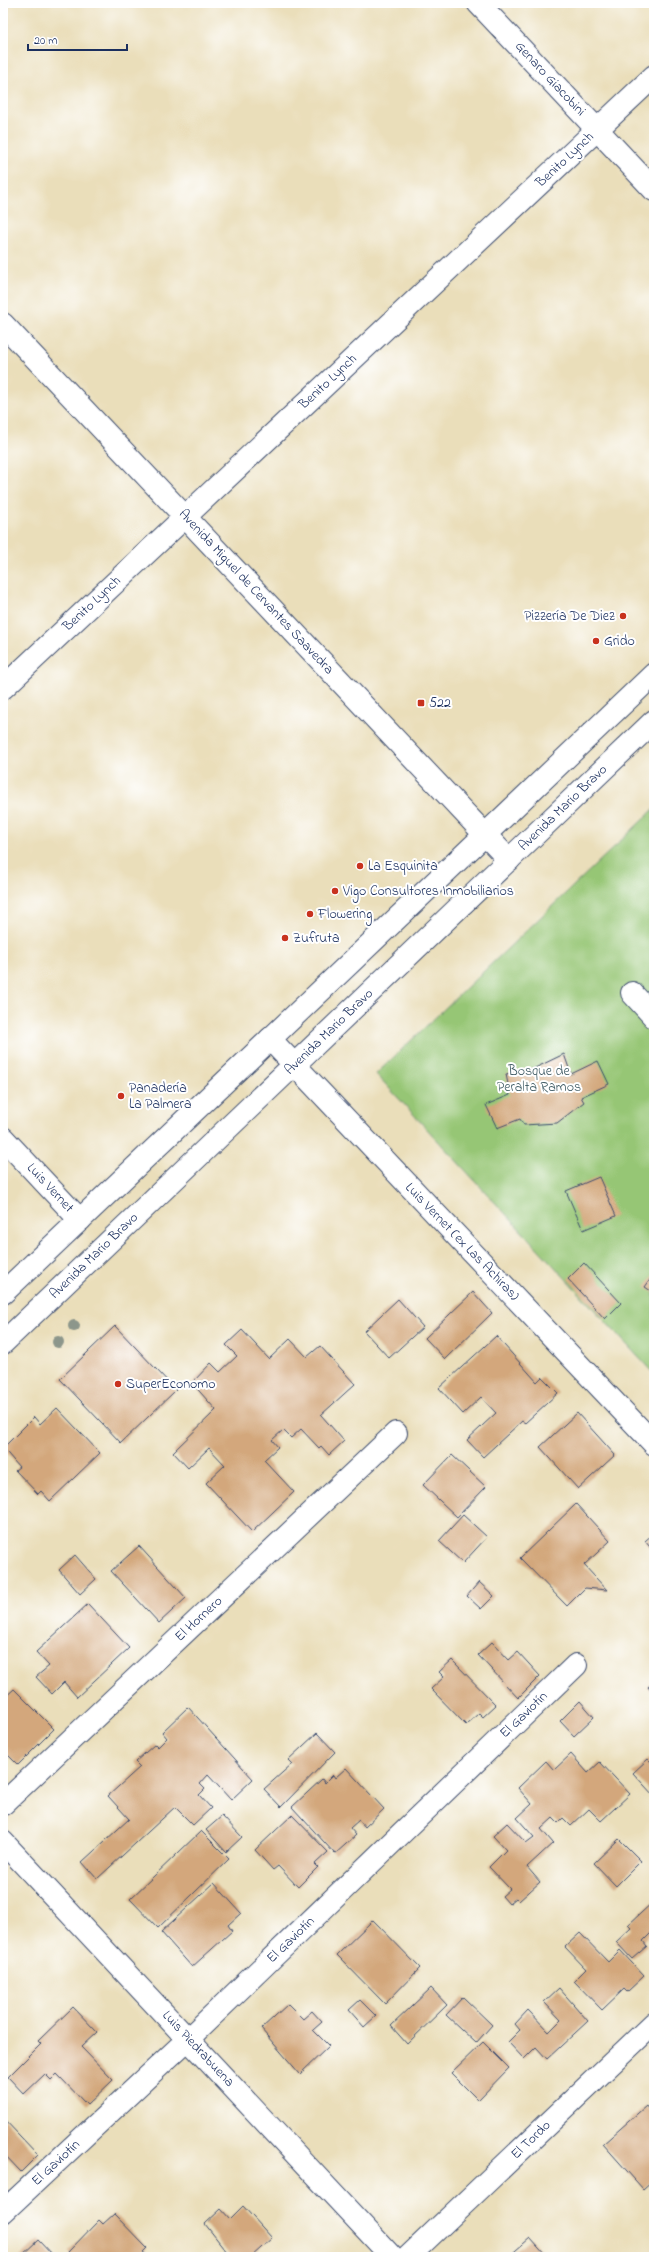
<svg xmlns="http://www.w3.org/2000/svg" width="657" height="2260" viewBox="0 0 657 2260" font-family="'Indie Flower',sans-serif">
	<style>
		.green { fill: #96c675; stroke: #587a6a }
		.building { fill: #d3a77c }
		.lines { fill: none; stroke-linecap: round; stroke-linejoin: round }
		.minor-casing { stroke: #3a496c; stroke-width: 24 }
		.tertiary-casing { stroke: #3a496c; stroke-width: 24 }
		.secondary-casing { stroke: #3a496c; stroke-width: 24 }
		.minor { stroke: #fff; stroke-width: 22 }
		.tertiary { stroke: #fff; stroke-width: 22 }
		.secondary { stroke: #fff; stroke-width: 22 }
		.tree { fill: #8c968b }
		.poi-dot { fill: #c8321e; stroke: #fff; stroke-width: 1.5 }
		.labels { text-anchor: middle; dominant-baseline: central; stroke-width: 4; stroke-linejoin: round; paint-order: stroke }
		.street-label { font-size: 14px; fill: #1b2f5e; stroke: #fff }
		.poi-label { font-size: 14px; fill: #1b2f5e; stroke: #fff; text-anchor: start }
		.park-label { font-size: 14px; fill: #405c65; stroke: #fff }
	</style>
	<rect width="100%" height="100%" fill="#fff"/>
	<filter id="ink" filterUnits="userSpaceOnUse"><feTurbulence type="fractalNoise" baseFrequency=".025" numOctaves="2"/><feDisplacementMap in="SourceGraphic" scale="8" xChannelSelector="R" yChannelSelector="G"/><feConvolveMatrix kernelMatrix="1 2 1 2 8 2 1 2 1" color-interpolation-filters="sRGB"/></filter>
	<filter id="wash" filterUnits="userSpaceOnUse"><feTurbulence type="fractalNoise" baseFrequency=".012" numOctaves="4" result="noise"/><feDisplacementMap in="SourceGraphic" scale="16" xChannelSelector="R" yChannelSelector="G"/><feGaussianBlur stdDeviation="0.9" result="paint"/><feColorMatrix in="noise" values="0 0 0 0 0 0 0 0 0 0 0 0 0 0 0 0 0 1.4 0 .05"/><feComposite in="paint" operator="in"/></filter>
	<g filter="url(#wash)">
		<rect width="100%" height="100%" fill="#eadeba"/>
		<path class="green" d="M654,809V1374L376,1074Z"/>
		<g id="blocks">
			<path class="building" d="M564,1054L571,1074L598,1061L609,1084L581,1097L584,1102L557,1123L524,1125L520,1119L497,1128L486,1105L510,1095L506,1074L533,1069Z
				M599,1177L616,1216L583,1230L566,1191Z
				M584,1263L621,1303L605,1319L568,1279Z
				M654,1274V1293L645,1287Z
				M473,1292L492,1313L445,1359L425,1338Z
				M398,1299L423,1327L389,1358L364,1331Z
				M115,1326L176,1390L121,1443L60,1379Z
				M242,1330L269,1359L290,1339L307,1357L320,1346L355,1384L321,1415L344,1441L329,1455L321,1446L319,1448L301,1429L291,1438L283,1430L272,1440L278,1447L264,1460L294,1492L252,1532L206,1483L225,1465L209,1448L188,1468L173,1452L216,1410L192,1383L211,1363L220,1372L237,1356L226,1345Z
				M496,1336L537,1382L542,1377L558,1393L525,1423L522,1421L483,1457L467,1440L496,1413L481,1397L463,1414L439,1388Z
				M57,1408L100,1453L50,1501L41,1491L38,1494L15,1470L19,1467L3,1448L34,1417L40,1424Z
				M577,1413L615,1455L578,1489L540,1447Z
				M452,1455L486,1487L457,1517L423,1485Z
				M576,1504L610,1541L584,1565L607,1590L585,1588L567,1606L520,1558Z
				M463,1515L487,1537L463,1563L439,1541Z
				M654,1533V1552L645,1541Z
				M139,1546L186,1598L159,1623L111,1571Z
				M75,1555L96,1579L80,1594L59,1570Z
				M479,1582L494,1596L481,1609L467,1596Z
				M88,1604L129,1648L77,1697L64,1682L52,1694L36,1677L49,1666L36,1652Z
				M492,1642L509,1660L518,1652L540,1676L518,1698L478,1655Z
				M452,1660L496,1705L483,1717L479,1713L466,1725L431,1689L444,1677L439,1672Z
				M654,1682V1694L648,1687Z
				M14,1689L54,1729L18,1765L3,1750V1699Z
				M580,1701L594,1717L574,1736L560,1721Z
				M188,1707L253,1779L231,1800L208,1775L200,1784L205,1789L199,1795L211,1808L193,1825L175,1807L97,1879L82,1862L129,1819L108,1796L140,1767L135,1762L155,1744L158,1747L167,1738L162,1732Z
				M317,1733L335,1752L281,1807L264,1789L292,1764L288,1760Z
				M571,1754L588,1773L600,1762L630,1794L601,1821L589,1809L571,1826L563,1818L558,1823L553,1818L541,1829L553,1843L527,1867L540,1882L519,1901L516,1898L509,1904L502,1896L510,1889L489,1867L506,1850L493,1836L507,1823L526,1843L534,1837L517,1818L532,1804L518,1788L546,1761L554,1770Z
				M648,1759L654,1765V1796L633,1773Z
				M346,1768L384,1809L365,1827L359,1820L350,1828L356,1835L335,1854L292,1807L322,1779L325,1783L333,1775L335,1778Z
				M292,1815L328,1852L315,1864L318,1867L298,1887L278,1866L273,1870L255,1850Z
				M222,1816L242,1837L226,1852L206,1830Z
				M201,1831L229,1859L158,1928L130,1899Z
				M619,1839L641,1861L616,1886L594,1863Z
				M214,1883L241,1913L228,1925L232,1931L192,1967L161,1932Z
				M654,1901V1930L643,1941L647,1946L632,1959L616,1942L631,1928L628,1925Z
				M373,1920L420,1968L385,2004L337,1955Z
				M580,1933L608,1962L620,1950L644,1976L627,1992L624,1989L602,2010L574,1981L586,1969L565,1947Z
				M431,1988L447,2005L407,2044L391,2026Z
				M559,1988L588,2021L547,2059L536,2047L524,2059L508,2042L520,2030L515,2024L528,2010L549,2032L561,2020L544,2002Z
				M463,1997L492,2025L476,2043L446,2015Z
				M360,2000L376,2016L364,2027L349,2010Z
				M288,2004L303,2019L312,2011L322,2022L313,2030L329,2046L300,2074L261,2029Z
				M73,2007L97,2032L81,2047L113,2080L87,2105L57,2074L51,2080L45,2074L24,2094L8,2077L41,2044L38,2041Z
				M483,2042L509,2068L478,2100L451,2073Z
				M646,2106L649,2110L654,2106V2179L643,2189L603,2144Z
				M3,2118L38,2155L21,2172L3,2153Z
				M243,2206L272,2238L251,2257H231L205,2224L221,2209L230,2219Z
				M114,2214L147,2248L143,2252L149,2257H71L72,2256L68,2252L99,2220L103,2224Z
				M530,2238L547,2257H508Z
				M38,2240L54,2257H20Z"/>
		</g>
	</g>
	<g filter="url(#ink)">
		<use href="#blocks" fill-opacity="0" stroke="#3a496c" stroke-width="1"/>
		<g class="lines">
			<g class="minor-casing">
				<path id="minor" d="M478,3L654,190
					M3,688L654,76
					M632,993L654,1017
					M270,1039L654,1444
					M3,1138L80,1220
					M3,1804L396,1433
					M3,1842L392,2257
					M3,2212L188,2039L576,1665
					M408,2257L654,2023"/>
			</g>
			<g class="tertiary-casing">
				<path id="tertiary" d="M3,324L509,860"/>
			</g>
			<g class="secondary-casing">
				<path id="secondary" d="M3,1293L654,674
					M3,1343L654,721"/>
			</g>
			<use href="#minor" class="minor"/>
			<use href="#tertiary" class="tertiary"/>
			<use href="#secondary" class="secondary"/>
		</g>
		<g class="tree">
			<circle cx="74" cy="1326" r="6"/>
			<circle cx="58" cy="1342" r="6"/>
		</g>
	</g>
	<g class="poi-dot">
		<circle cx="623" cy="616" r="4"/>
		<circle cx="596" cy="641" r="4"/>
		<rect x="417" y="699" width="8" height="8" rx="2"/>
		<circle cx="360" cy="866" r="4"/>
		<circle cx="335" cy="891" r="4"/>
		<circle cx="310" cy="914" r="4"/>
		<circle cx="285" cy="938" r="4"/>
		<circle cx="121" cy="1096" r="4"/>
		<circle cx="118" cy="1384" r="4"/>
	</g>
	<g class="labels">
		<g class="street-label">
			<text transform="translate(550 79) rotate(47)">Genaro Giacobini</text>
			<text transform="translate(565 160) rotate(-43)">Benito Lynch</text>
			<text transform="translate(328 382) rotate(-43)">Benito Lynch</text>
			<text transform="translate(256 592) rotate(47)">Avenida Miguel de Cervantes Saavedra</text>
			<text transform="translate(92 604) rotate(-43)">Benito Lynch</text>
			<text transform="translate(563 808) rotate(-44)">Avenida Mario Bravo</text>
			<text transform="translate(329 1032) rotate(-44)">Avenida Mario Bravo</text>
			<text transform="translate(50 1188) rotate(47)">Luis Vernet</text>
			<text transform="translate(462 1242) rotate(46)">Luis Vernet (ex Las Achiras)</text>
			<text transform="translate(94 1256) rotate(-44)">Avenida Mario Bravo</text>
			<text transform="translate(199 1619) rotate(-43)">El Hornero</text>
			<text transform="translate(524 1715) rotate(-44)">El Gaviotín</text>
			<text transform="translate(291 1940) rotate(-44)">El Gaviotín</text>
			<text transform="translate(198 2049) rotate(47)">Luis Piedrabuena</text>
			<text transform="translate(531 2140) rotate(-44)">El Tordo</text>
			<text transform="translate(56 2163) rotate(-43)">El Gaviotín</text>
		</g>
		<g class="poi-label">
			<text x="615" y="616" text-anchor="end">Pizzería De Diez</text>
			<text x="604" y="641">Grido</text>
			<text x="429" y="703">522</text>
			<text x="368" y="866">La Esquinita</text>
			<text x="343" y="891">Vigo Consultores Inmobiliarios</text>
			<text x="318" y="914">Flowering</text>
			<text x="293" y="938">Zufruta</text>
			<text x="129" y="1088">Panadería<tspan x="129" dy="16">La Palmera</tspan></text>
			<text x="126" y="1384">SuperEconomo</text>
		</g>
		<g class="park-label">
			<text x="539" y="1071">Bosque de<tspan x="539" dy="16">Peralta Ramos</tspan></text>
		</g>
	</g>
	<rect width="657" height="2260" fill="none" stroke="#fff" stroke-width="16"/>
	<path d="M28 44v6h99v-6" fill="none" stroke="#1b2f5e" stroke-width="2"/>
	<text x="34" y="44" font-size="12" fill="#1b2f5e" stroke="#ffffff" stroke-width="3" paint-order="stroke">20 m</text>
</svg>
